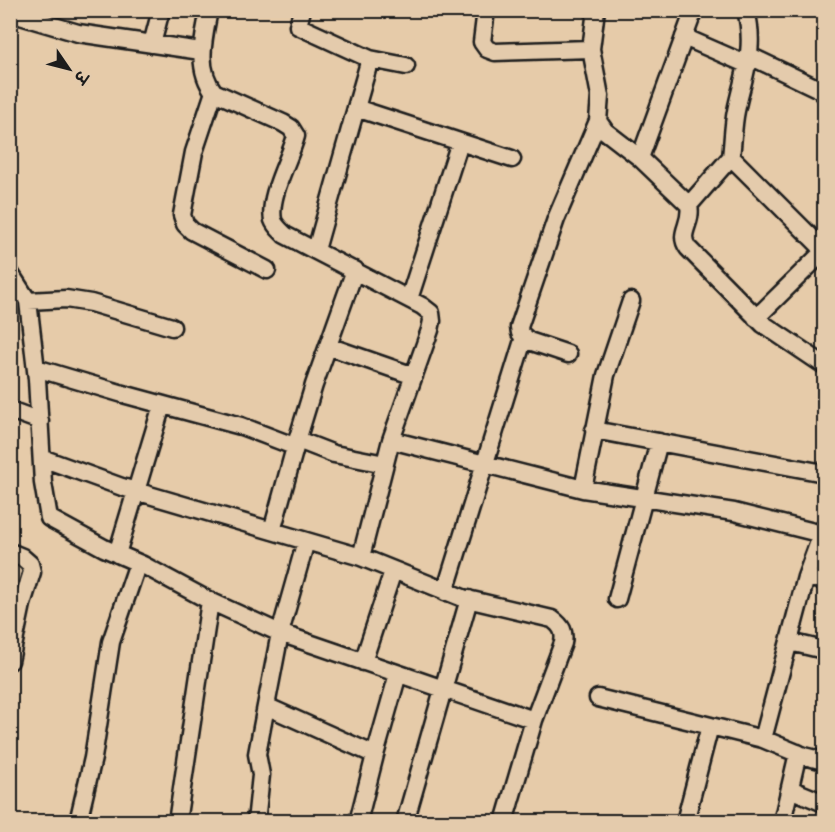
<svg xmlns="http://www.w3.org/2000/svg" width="835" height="832" viewBox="0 0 835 832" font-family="'Indie Flower','Playpen Sans Deva',sans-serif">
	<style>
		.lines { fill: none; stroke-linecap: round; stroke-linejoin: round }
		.minor-casing { stroke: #1c1c1c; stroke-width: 21 }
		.minor { stroke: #e4cbac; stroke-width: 16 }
	</style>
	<rect width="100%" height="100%" fill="#e6cba9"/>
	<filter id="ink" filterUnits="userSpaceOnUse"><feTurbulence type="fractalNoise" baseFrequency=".0167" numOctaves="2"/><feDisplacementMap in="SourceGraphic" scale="12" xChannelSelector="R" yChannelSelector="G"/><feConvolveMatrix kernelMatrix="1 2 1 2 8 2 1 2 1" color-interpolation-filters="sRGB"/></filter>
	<g filter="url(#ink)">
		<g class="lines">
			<g class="minor-casing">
				<path id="minor" d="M209,10C204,37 195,68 214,92L283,123L291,128L296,136C290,159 268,196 273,220C275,226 280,230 285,235L422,306L431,313L432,321L430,330L391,440L361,557
					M302,10L298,26L370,59L356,108L512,159
					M486,10L482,42L487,49L495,52L591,49
					M596,10L591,49L600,96L598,121L605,131L640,158L689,205C693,224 677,233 688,248L763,324L824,365
					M746,10C756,51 744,72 736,111C733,125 733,141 731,157L824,250
					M10,13L78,33L201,51
					M684,37L748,65
					M152,44L161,10
					M750,56L821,90L824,94
					M370,59L406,66
					M214,92L194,152L182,215L185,224L192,231L267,270
					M640,158L694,10
					M689,205L731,157
					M316,250L356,108
					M10,273L28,301L37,379L43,483L49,518L104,548L143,565L210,601L280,633L534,720
					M409,299L460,142
					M28,301L66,299L91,303L172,327
					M756,318L824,251
					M328,346L414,376
					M568,354L529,341L520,333L519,327L556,219L598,121
					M36,368L123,394L241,426L291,445L303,442L334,454L385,464
					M10,410L40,421
					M594,430L824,473
					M391,440L583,489L734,512L822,534
					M42,458L122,487L361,557L463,598L552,619C562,626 565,632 563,643L534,720L504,822
					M583,489L606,375L631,301
					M272,531L296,444L314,385L355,270
					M306,541L280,633L266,706L375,755L358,822
					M10,552L22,557L30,564L32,572L22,604L10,661
					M117,554L162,405
					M806,577L824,581
					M445,592L524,337
					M617,599L659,442
					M790,642L824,650
					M363,662L393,571
					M598,698L763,739L804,756L824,761
					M763,739L806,577L824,528
					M375,755L398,674
					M790,789L824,803
					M78,822L93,758L111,642L138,563
					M177,822L210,601
					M256,822L261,775L257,754L266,706
					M405,822L469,599
					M685,822L710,726
					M782,822L798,753"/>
			</g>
			<use href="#minor" class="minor"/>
		</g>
	</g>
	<rect width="835" height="832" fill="none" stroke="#e4cbac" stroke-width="36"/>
	<rect x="18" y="18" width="799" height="796" fill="none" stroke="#1c1c1c" stroke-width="2" filter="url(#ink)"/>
	<g transform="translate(69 69) rotate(125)" stroke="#e4cbac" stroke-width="4.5" paint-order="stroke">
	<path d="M0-4.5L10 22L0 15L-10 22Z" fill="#1c1c1c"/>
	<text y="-9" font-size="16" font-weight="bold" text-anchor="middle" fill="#1c1c1c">उ</text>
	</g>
</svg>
